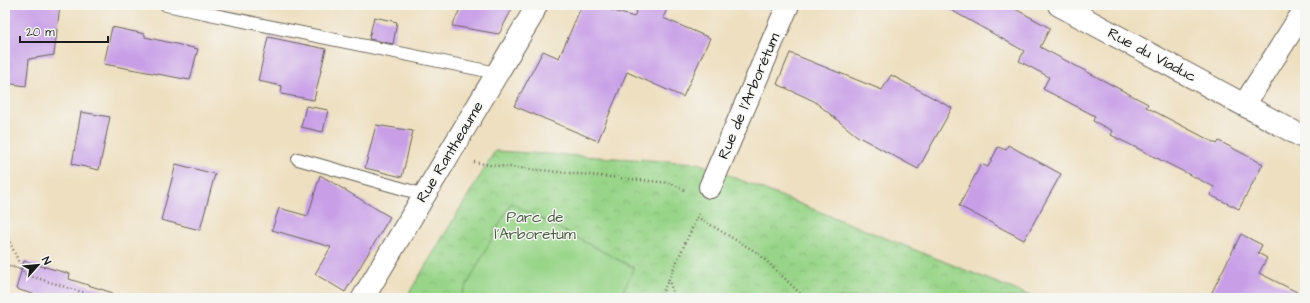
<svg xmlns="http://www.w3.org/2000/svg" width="1310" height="303" viewBox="0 0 1310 303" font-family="'Architects Daughter',sans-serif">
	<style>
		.park { fill: url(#park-crowns); stroke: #5a7852 }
		.pitch { fill: #99d589; stroke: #5a7852 }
		.building { fill: #c89fe7 }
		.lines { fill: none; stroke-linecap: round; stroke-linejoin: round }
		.lane-casing { stroke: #666055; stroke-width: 14 }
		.street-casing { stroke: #666055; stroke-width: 24 }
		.path { stroke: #666055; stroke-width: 2.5; stroke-dasharray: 1 3; stroke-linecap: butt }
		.lane { stroke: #fff; stroke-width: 12 }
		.street { stroke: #fff; stroke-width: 22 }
		.labels { text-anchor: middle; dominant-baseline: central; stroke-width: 3; stroke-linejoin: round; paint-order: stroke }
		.street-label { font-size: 15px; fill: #1c1c1c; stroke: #f6f6f2 }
		.park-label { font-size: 15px; fill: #485d42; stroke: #f6f6f2 }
	</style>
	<defs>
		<pattern id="park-crowns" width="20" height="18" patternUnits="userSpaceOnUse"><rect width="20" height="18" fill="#99d589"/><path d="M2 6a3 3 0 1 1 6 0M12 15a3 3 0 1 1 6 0" fill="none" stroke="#83b676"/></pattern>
	</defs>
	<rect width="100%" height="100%" fill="#f6f6f2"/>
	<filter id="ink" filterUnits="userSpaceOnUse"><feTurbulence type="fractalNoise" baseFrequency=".025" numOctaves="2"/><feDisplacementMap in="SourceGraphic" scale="8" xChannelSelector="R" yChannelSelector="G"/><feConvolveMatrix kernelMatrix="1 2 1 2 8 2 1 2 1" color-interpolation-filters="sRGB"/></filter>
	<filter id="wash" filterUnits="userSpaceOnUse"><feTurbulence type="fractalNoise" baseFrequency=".012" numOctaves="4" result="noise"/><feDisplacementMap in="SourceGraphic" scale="16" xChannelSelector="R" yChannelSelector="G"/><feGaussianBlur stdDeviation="0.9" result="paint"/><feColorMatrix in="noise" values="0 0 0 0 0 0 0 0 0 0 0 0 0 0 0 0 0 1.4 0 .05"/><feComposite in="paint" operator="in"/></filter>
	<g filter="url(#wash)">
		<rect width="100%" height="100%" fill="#eedfc0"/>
		<path class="park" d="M495,151L698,163L1035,298H406Z"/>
		<path class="pitch" d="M511,203L634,268L620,298H460Z"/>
		<g id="blocks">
			<path class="building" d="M5,5H60L54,55L29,59L26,86L5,83Z
				M462,5H514L499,34L452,26Z
				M582,5H594L634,17L639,5H669L663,18L710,38L683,97L627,72L598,141L514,106L543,51L559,58Z
				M942,5H1008L1050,28L1040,47L1148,104L1146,107L1217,144L1219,141L1263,164L1239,209L1210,195L1214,187L1111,135L1113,131L1093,121L1095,116L1043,89L1049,77L1019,61L1024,51Z
				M374,17L397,22L393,44L369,39Z
				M112,27L145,34V37L198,49L190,80L104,64Z
				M268,37L326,49L314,100L281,94L282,86L258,81Z
				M790,53L882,90L891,75L952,108L918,169L857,136L814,101L777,84Z
				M306,106L328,110L323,132L301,127Z
				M81,112L110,117L99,170L72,164Z
				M376,125L413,131L402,177L365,168Z
				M1008,145L1061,174L1024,240L959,206L981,164L988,167L998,147L1006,150Z
				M176,164L215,174L200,230L161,220Z
				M320,175L390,217L345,292L315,274L331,247L272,230L279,208L308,216Z
				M1241,234L1262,245L1258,253L1267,258L1259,273L1305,296V298H1209Z
				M24,261L70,274L69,279L113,293L112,298H46L16,289Z"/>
		</g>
	</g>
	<g filter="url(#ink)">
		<use href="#blocks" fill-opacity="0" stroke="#666055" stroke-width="1"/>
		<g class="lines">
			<g class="lane-casing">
				<path id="lane" d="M166,5L497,73
					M298,159L425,195"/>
			</g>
			<g class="street-casing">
				<path id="street" d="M1059,5L1305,138
					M1244,105L1300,17L1305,13
					M710,187L788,5
					M363,298L532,15L536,5"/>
			</g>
			<path class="path" d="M474,162L489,165L670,183L685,190
				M697,217L758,253L805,298
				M5,231L24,274L101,298
				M5,265L22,269L5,265
				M669,279L674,298
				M660,298L700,211"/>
			<use href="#lane" class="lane"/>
			<use href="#street" class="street"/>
		</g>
	</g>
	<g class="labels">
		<g class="street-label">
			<text transform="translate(1152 55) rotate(28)">Rue du Viaduc</text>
			<text transform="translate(749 96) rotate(-67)">Rue de l'Arborétum</text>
			<text transform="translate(450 152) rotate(-59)">Rue Rantheaume</text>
		</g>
		<g class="park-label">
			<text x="535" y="217">Parc de<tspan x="535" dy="17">l'Arboretum</tspan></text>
		</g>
	</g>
	<rect width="1310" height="303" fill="none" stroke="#f6f6f2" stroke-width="20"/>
	<g transform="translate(38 265) rotate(63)" stroke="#f6f6f2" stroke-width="3" paint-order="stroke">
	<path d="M0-3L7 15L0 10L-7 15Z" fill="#1c1c1c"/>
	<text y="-6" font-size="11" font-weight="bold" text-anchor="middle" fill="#1c1c1c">N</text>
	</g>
	<path d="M20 36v6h88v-6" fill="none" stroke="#1c1c1c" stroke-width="2"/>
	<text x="26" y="36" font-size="12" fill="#1c1c1c" stroke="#f6f6f2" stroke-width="3" paint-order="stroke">20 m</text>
</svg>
